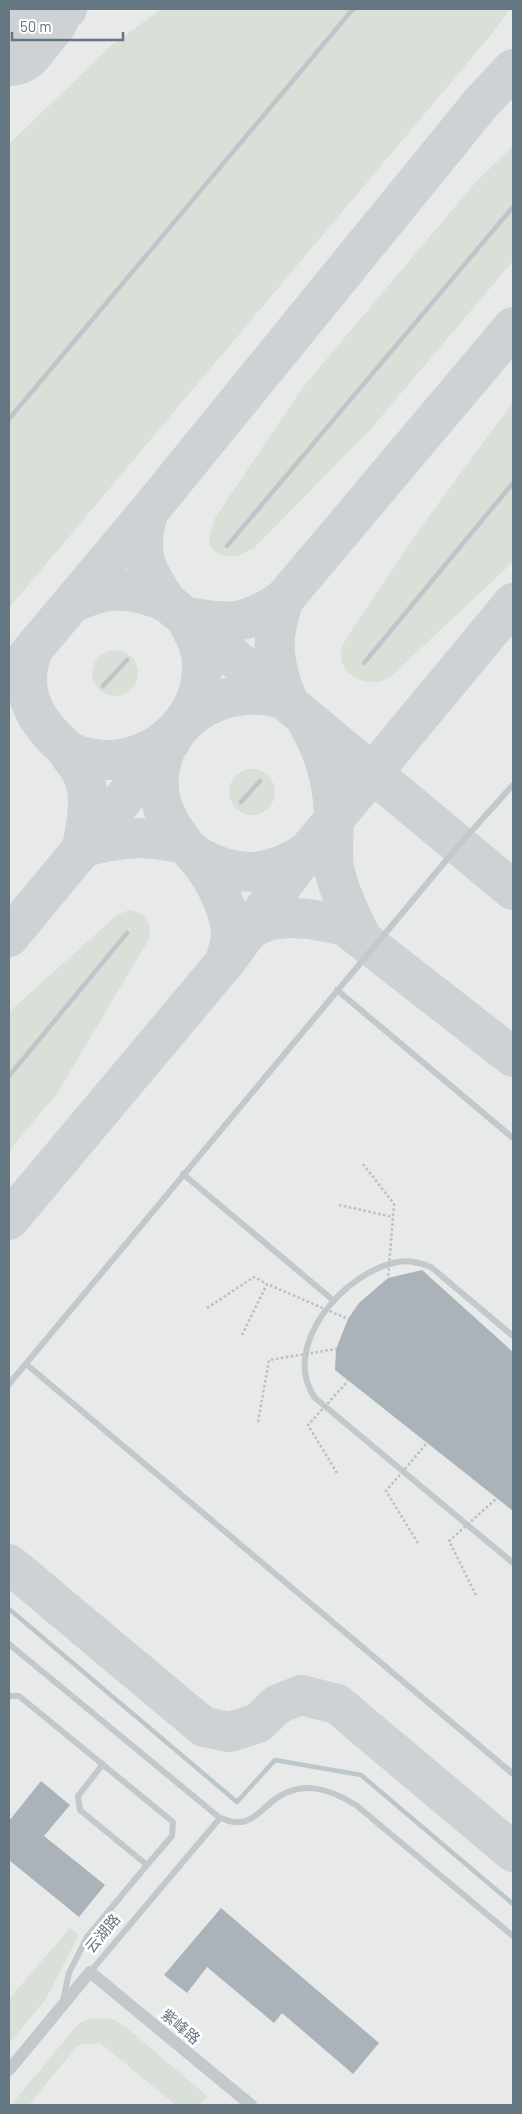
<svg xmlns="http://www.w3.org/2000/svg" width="522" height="2114" viewBox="0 0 522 2114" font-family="Barlow,'Noto Sans SC',sans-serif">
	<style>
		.built { fill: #e8e9e9 }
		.green { fill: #dadfd7 }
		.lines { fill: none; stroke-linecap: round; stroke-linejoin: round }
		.stream { stroke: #bbc7cb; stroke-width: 4.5 }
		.taxiway { stroke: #ced2d4; stroke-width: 40 }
		.runway { stroke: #ced2d4; stroke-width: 100 }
		.building { fill: #aab3b9 }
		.path { stroke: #bbbfc2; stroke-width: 2.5; stroke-dasharray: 2.5 2.5; stroke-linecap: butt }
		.service { stroke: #c3c8cc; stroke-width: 6 }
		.minor { stroke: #c3c8cc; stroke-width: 12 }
		.path-bridge { stroke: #bbbfc2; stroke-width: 2.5; stroke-dasharray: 2.5 2.5; stroke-linecap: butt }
		.labels { text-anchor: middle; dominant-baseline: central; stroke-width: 5; stroke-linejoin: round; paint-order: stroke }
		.street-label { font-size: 15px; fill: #657683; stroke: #fff }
	</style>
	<rect width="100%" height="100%" fill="#fafaf8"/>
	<path class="built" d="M9,9H513V2105H9Z"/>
	<path class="green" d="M162,9H510L490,36L9,608V144L113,44Z
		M513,146V261L369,431L254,548L236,557L218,554L211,547L209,539L215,518L303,387L475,183Z
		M513,402V562L389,678C370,689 339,678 341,652C341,646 346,639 349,634L419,530Z
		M92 673a23 23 0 1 1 46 0a23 23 0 1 1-46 0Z
		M229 792a23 23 0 1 1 46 0a23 23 0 1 1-46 0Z
		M129,910C145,912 153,923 149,939L58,1092L9,1151V1012L117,915Z
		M70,1928L79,1935L46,1999L9,2044V1999Z
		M104,2018L115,2020L127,2028L207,2096L199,2105H176L100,2043L78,2045L29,2105H11L79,2023L90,2019Z"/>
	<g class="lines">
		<path class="stream" d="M9,419L353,9
			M227,546L513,207
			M364,663L513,483
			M103,686L127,660
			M241,802L260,781
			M9,1076L127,933
			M9,1609L237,1802L275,1760L361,1775L513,1904"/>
		<path class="taxiway" d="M9,58L28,39L67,9
			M149,511C136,550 144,570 168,603L513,890
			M284,599C270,638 272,663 288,701
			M70,605C104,585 133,587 168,603
			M34,648C10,701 50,739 89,767
			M9,678L149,511L481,103L513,69
			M306,720C324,750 334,784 334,819C334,837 331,855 335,873C341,896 352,919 363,940
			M67,751C74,753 81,757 89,758C145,770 202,725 202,668C203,649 194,633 185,617C232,624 244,626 284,599L513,327
			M67,751C72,759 81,768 84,778C92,800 86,826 82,848C119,837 145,835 184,844
			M184,844C173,829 164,816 160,797C148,725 226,675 289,702
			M192,852C211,871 228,904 231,931C232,941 227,953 225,962
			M195,855C235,878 268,878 307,852L513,603
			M245,934C250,930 256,925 262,923C288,913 319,920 345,926L513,1057
			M9,937L171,741
			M9,1220L225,962L307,852
			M9,1564L204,1727L230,1732L258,1723L278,1704L301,1695L337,1704L513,1852"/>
		<path class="runway" d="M9,36L31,9"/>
	</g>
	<path class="building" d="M422,1270L513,1352V1511L335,1370L336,1349L348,1319L359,1303L388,1278Z
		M41,1781L70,1805L44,1836L105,1885L79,1917L9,1860V1821Z
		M221,1908L379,2043L353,2074L282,2013L274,2023L207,1967L187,1993L164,1975Z"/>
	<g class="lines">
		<path class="path" d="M339,1205L393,1217
			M207,1308L254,1277L267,1284"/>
		<path class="service" d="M337,990L513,1138
			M183,1174L334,1301
			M513,1336L431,1267C420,1263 410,1260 398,1262C345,1271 279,1346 315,1398L513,1563
			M26,1364L513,1774
			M9,1384L459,845L513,785
			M9,1644L220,1818C225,1819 230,1822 235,1822C252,1824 262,1809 274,1800C302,1779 330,1789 356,1805L513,1936
			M9,1696H19L173,1822L172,1836L147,1865
			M90,1972L220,1818
			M63,2000L69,1973L87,1937L147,1865L80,1810L78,1796L103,1764"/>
		<path class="minor" d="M9,2070L90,1972L251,2105"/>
		<path class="path-bridge" d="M363,1164L394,1204L388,1278
			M242,1335L267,1284L348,1319
			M258,1422L269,1360L336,1349
			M337,1473L308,1425L348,1381
			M418,1543L386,1491L427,1443
			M476,1595L449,1541L497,1498"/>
	</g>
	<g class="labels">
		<g class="street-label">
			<text transform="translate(102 1933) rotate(-50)">云湖路</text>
			<text transform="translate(181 2026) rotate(40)">紫峰路</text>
		</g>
	</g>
	<rect width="522" height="2114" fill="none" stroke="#657683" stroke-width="20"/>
	<path d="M12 32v8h111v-8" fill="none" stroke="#657683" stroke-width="2.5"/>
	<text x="20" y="32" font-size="15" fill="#657683" stroke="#ffffff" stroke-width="4" paint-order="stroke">50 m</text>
</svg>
